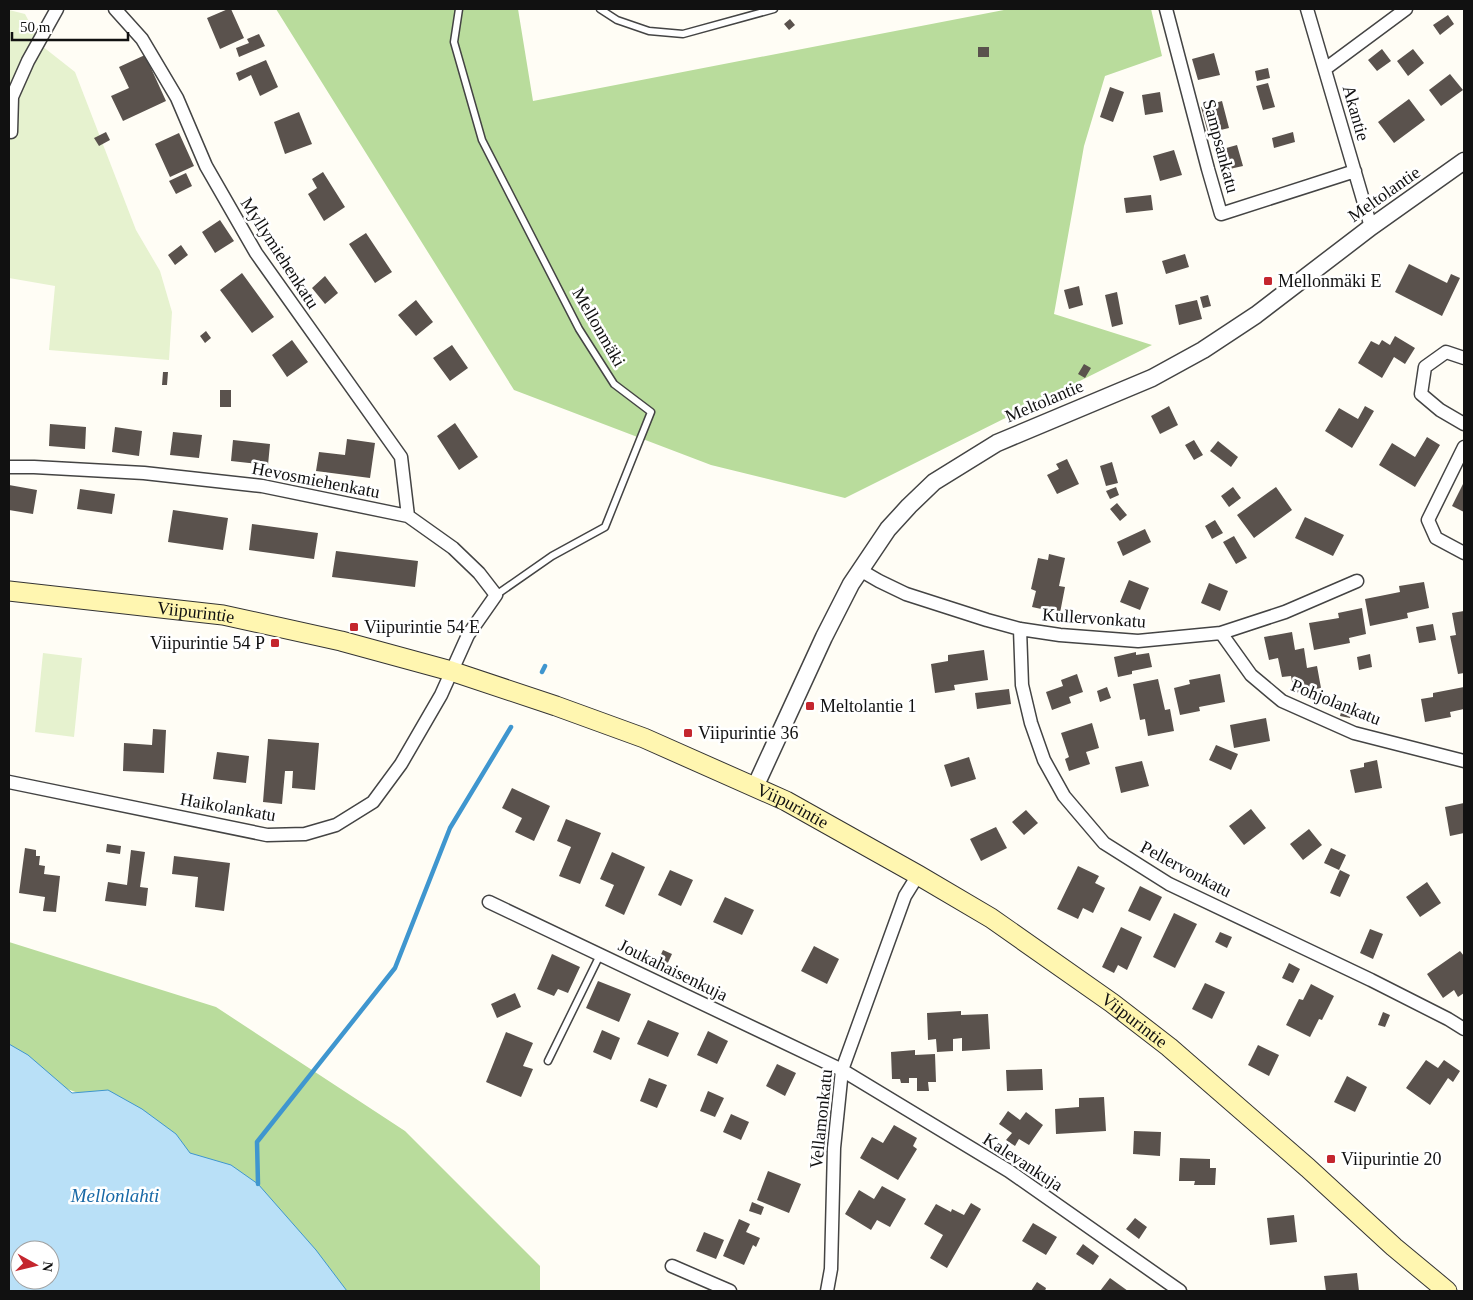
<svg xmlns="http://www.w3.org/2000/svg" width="1473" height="1300" viewBox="0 0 1473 1300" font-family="Georgia,serif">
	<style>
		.forest { fill: #b9dc9c }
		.pitch { fill: #e6f2cf }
		.water { fill: #b9e0f7; stroke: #3f96cf; fill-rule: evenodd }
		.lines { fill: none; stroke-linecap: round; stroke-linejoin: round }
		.stream { stroke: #3f96cf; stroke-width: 4.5 }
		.building { fill: #5a524d }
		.service-casing { stroke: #444; stroke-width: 9 }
		.minor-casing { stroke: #444; stroke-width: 15 }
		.tertiary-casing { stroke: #444; stroke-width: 19 }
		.secondary-casing { stroke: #333; stroke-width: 21 }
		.service { stroke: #fff; stroke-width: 6 }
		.minor { stroke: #fff; stroke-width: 12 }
		.tertiary { stroke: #fff; stroke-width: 16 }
		.secondary { stroke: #fff6b0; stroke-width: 19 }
		.poi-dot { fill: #c4262e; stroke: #fff; stroke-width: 2 }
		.labels { text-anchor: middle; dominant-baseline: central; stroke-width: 5; stroke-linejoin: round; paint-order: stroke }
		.street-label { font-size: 18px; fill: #111; stroke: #fff }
		.poi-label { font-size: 18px; fill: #111; stroke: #fff; text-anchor: start }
		.water-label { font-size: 19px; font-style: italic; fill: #1768a6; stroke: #fff }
	</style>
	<rect width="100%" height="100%" fill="#fffdf5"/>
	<path class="forest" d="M276,9H518L533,101L1009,9H1151L1162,56L1105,76L1084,146L1054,314L1152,345L845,498L711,465L514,390Z
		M9,942L216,1007L405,1131L540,1266V1291H329L276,1249L159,1122L42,1080L9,1066Z"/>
	<path class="pitch" d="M9,10L25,14L42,46L75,72L136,230L160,271L172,312L169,360L49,350L55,286L9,278Z
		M43,653L82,658L74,737L35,732Z"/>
	<path class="water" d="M9,1044L28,1055L72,1093L108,1090L142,1109L176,1134L190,1153L231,1165L258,1184L316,1250L347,1291H9ZM20,1250H50V1280H20Z"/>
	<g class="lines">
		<path class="stream" d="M542,672L545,666
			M258,1184L257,1142L395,968L450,828L511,727"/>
	</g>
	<path class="building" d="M228,9H231L244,38L220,49L207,18Z
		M1448,15L1454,24L1440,35L1433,25Z
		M790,19L795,25L789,30L784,24Z
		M259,34L265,46L239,57L236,48L249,43L247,39Z
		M978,47H989V57H978Z
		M1382,49L1391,61L1377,71L1368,60Z
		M1413,49L1424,63L1408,76L1397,61Z
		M1214,53L1220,75L1198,80L1192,59Z
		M145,55L166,101L123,121L111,96L129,88L119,67Z
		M266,60L278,87L260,96L251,75L239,81L236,73Z
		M1268,68L1270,78L1257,81L1255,71Z
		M1450,74L1463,90L1441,106L1429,90Z
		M1268,83L1275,107L1263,110L1256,86Z
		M1110,87L1124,92L1113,122L1100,117Z
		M1160,92L1163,112L1145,115L1142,95Z
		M1409,99L1425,120L1394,143L1378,122Z
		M1222,101L1229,128L1208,133L1201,107Z
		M299,112L312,144L285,154L274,122Z
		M106,132L110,140L99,146L94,138Z
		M1293,132L1295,142L1274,148L1272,138Z
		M179,133L194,166L170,177L155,144Z
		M1237,145L1243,166L1225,170L1219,150Z
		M1174,150L1182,175L1160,181L1153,156Z
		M323,172L345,207L324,221L308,194L317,188L312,179Z
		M186,173L192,186L176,194L169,181Z
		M1151,195L1153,210L1126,213L1124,198Z
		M220,220L234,241L215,253L202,232Z
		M366,233L392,272L375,283L349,244Z
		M181,245L188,255L175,265L168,255Z
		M1185,254L1189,267L1166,274L1162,261Z
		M1409,264L1447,283L1451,274L1460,278L1442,316L1395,292Z
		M242,273L274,317L252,333L220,290Z
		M325,276L338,293L325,304L312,288Z
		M1079,286L1083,305L1069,309L1064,290Z
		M1117,292L1123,324L1112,327L1105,295Z
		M1208,295L1211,306L1203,308L1200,297Z
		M416,300L433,322L416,336L398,315Z
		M1197,300L1202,319L1179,325L1175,305Z
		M206,331L211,338L205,343L200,336Z
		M1395,336L1415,348L1405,364L1394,357L1382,378L1358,363L1371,341L1379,345L1382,340L1390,345Z
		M292,340L308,362L287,377L272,355Z
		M452,345L468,368L450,381L433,358Z
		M1084,364L1091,368L1085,378L1078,374Z
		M163,372H168L167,385H162Z
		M220,390H231V407H220Z
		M1169,406L1178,425L1160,434L1151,416Z
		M1365,406L1374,411L1352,448L1325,431L1339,408L1358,419Z
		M455,423L478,457L459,470L437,436Z
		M50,424L86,427L85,449L49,446Z
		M115,427L142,431L139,456L112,452Z
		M173,432L202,435L199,458L170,455Z
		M1427,437L1440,445L1415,487L1379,465L1392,443L1415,457Z
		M347,439L375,443L370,478L316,471L319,452L345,455Z
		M233,440L270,444L268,465L231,461Z
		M1194,440L1203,455L1194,460L1185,445Z
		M1218,441L1238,457L1231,467L1210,451Z
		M1067,459L1079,484L1057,494L1047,475L1059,469L1056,464Z
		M1112,462L1118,483L1106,486L1100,466Z
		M1464,482V512L1452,506Z
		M9,485L37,490L33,514L9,510Z
		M1116,487L1119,495L1110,499L1106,491Z
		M1233,487L1241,498L1229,507L1221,496Z
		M1276,487L1292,510L1254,538L1237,515Z
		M80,489L115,494L112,514L77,509Z
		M1117,503L1127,515L1120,521L1110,509Z
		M173,510L228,518L223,550L168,542Z
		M1305,517L1344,535L1333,556L1295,538Z
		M1215,520L1223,533L1212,539L1205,526Z
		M252,524L318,533L314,559L249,550Z
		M1145,529L1151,542L1123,556L1117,542Z
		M1234,536L1247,558L1236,564L1223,542Z
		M336,551L418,561L415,587L332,577Z
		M1049,554L1065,558L1059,586L1065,587L1060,613L1032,607L1036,591L1031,589L1038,558L1048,560Z
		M1129,580L1149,588L1140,610L1120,602Z
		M1424,582L1429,608L1407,613L1408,618L1370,626L1365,599L1400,592L1399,586Z
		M1209,583L1228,591L1220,611L1201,603Z
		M1362,608L1366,634L1349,638L1350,643L1314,650L1309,623L1339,618L1338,613Z
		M1464,611V673L1458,674L1450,636L1456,635L1452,613Z
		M1433,624L1436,640L1419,643L1416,627Z
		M1292,632L1295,650L1304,648L1307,668L1317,666L1321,688L1294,693L1291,676L1282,677L1278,658L1269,660L1264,637Z
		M984,650L988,680L954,685L955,690L935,693L931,664L948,661V655Z
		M1136,652V655L1149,653L1152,667L1132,671V674L1118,677L1114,657Z
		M1370,654L1372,667L1359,670L1357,657Z
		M1077,674L1083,692L1069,697L1071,703L1052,710L1046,692L1063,686L1061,680Z
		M1220,674L1225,702L1199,707L1200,711L1180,715L1174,688L1190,684L1189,680Z
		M1158,679L1165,710L1170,709L1174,731L1148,736L1145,719L1140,720L1133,684Z
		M1107,687L1111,698L1100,702L1097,691Z
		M1464,687V709L1450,712L1451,717L1425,722L1421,699L1433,697V693Z
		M1009,689L1011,704L977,709L975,693Z
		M1342,709L1352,712L1350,718L1340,716Z
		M1266,718L1270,741L1234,748L1230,725Z
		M1092,723L1099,748L1086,752L1090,764L1069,771L1065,759L1069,757L1061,733Z
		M153,729L166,730L164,773L123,771L124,743L152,745Z
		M268,739L319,743L315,790L292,788L293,771H285L282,804L263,802Z
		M1216,745L1238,754L1231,770L1209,760Z
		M217,752L249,756L246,783L213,779Z
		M969,757L976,779L951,787L944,765Z
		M1377,760L1382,788L1355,793L1350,770L1364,767V763Z
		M1142,761L1149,786L1121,793L1115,767Z
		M512,788L550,806L534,841L515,832L522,818L502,808Z
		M1464,803V833L1450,836L1445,807Z
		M1251,809L1266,828L1244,845L1229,826Z
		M1026,810L1038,823L1024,835L1012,822Z
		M566,819L601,833L580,884L559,876L571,847L557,841Z
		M996,827L1007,848L981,861L970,839Z
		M1309,829L1322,845L1303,860L1290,844Z
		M107,844L121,846L120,854L106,852Z
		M25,848L36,850V856H40L39,865L45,866L44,874L60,876L56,912L43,911L45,897L19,893Z
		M1331,848L1346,855L1339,870L1324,863Z
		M131,850L145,852L140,887L148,888L146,906L105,901L108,882L127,885Z
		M612,852L645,867L624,915L605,906L614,885L600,879Z
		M174,856L230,863L224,911L195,907L198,877L172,874Z
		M1078,866L1099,876L1095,883L1105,888L1093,913L1083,908L1078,919L1057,909Z
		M670,870L693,880L681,906L658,895Z
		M1340,870L1350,875L1340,897L1330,893Z
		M1427,882L1441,903L1420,917L1406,897Z
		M1140,886L1162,897L1150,921L1128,911Z
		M725,897L754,910L742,935L713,922Z
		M1174,913L1197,924L1175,968L1153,957Z
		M1121,927L1142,937L1127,970L1118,965L1114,973L1102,967Z
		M1370,929L1383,934L1373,959L1360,953Z
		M1220,932L1232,937L1227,948L1215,942Z
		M814,946L839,959L827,984L801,971Z
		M663,950L672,954L665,969L656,965Z
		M1460,951L1464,956V993L1458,997L1454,990L1443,998L1427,974Z
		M552,954L580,967L568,993L558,989L554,996L537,989Z
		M1289,963L1300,969L1293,983L1282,978Z
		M598,981L631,994L619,1022L586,1008Z
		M1205,983L1225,992L1212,1019L1192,1009Z
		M1311,984L1334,996L1322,1020L1319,1019L1310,1037L1286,1025L1299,999L1303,1000Z
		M515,993L521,1007L497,1018L491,1004Z
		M961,1011V1015L988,1014L990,1049L962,1051V1038L953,1039V1051L937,1052L936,1039L928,1040L927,1013Z
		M1383,1012L1390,1015L1385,1027L1378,1025Z
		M648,1020L679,1033L668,1057L637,1044Z
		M602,1030L620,1038L611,1060L593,1052Z
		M708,1031L728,1041L717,1064L697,1055Z
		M506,1032L533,1043L523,1066L533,1069L521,1097L486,1082Z
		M1258,1045L1279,1055L1269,1076L1248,1065Z
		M915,1050V1055L935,1054L936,1082H928L929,1091H917V1078H909V1083H901L900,1079H892L891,1052Z
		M1426,1060L1438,1068L1444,1060L1460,1071L1453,1082L1448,1078L1430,1105L1406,1088Z
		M777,1064L796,1073L785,1096L766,1086Z
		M1042,1069L1043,1090L1007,1091L1006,1070Z
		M1347,1076L1367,1087L1355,1112L1334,1102Z
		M649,1078L667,1085L657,1108L640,1101Z
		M708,1091L724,1098L715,1117L700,1111Z
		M1104,1097L1106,1131L1056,1134L1055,1109L1079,1107V1098Z
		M1008,1111L1020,1120L1026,1112L1043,1125L1029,1145L1019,1139L1015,1146L1006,1140L1012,1133L999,1124Z
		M731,1114L749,1122L741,1140L723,1132Z
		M894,1125L917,1138L913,1146L917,1149L898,1180L860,1158L872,1137L883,1143Z
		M1134,1131L1161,1132L1160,1156L1133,1154Z
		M1180,1158L1210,1159V1168H1216L1215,1185H1194L1195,1181H1179Z
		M768,1171L801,1184L789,1213L757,1200Z
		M882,1186L906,1199L890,1227L877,1220L871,1230L845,1214L859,1190L874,1199Z
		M752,1202L764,1207L761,1215L749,1211Z
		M971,1203L981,1209L947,1268L930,1258L943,1235L924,1224L936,1204L951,1212L952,1209L964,1215Z
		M1294,1215L1297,1242L1270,1245L1267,1218Z
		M1135,1218L1147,1227L1139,1239L1126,1229Z
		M739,1219L750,1224L746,1232L760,1238L756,1247L753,1245L744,1265L723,1256Z
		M1033,1223L1057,1237L1046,1255L1022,1241Z
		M704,1232L724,1240L716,1259L696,1251Z
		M1083,1244L1099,1256L1093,1265L1076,1254Z
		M1357,1273L1359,1291H1326L1324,1276Z
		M1110,1278L1128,1291H1100Z
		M1037,1282L1046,1288L1045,1291H1031Z"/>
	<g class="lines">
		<g class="service-casing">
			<path id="service" d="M459,9L454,42L482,140L579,329L614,384L651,412L605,527L552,556L496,595
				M600,9L617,20L649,31L683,34L774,9
				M548,1061L600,955"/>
		</g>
		<g class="minor-casing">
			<path id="minor" d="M115,9L142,39L177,98L206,166L256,253L401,457L408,516
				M1166,9L1208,169L1221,214L1355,171
				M1307,9L1371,227
				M1325,69L1406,9
				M11,132L12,97L28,61L57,9
				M1464,358L1446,352L1425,367L1421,394L1440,410L1464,424
				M1464,447L1428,520L1436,538L1464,553
				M9,467H34L144,473L262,486L408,516L453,548L479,573L496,595L468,635L441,695L401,764L373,802L336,825L305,834L267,835L9,782
				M860,570L879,581L906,594L987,620L1020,629L1060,635L1138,641L1221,633L1285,612L1357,581
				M1020,629L1022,685L1031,723L1044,760L1064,796L1104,843L1169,884L1371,980L1448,1019L1464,1029
				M1221,633L1251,675L1282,701L1354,733L1464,761
				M489,902L842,1070L1009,1171L1180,1291
				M672,1266L730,1291
				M827,1291L831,1269L834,1148L842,1070L905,896L918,875"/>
		</g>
		<g class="tertiary-casing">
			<path id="tertiary" d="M755,787L824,637L851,584L888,529L909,506L934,482L997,443L1152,378L1203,350L1256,315L1371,227L1464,161"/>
		</g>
		<g class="secondary-casing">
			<g id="secondary">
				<path id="s1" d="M9,591L223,615L341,641L451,671L556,706L644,738L786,801L918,875L991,918L1112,1003L1169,1047L1308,1168L1394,1247L1447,1291"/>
			</g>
		</g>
		<use href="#service" class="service"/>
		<use href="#minor" class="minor"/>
		<use href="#tertiary" class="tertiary"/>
		<use href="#secondary" class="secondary"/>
	</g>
	<g class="poi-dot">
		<rect x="1263" y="276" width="10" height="10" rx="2.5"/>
		<rect x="349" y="622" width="10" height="10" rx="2.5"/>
		<rect x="270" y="638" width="10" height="10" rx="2.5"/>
		<rect x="805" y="701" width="10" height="10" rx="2.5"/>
		<rect x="683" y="728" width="10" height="10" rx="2.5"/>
		<rect x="1326" y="1154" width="10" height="10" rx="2.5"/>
	</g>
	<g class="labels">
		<g class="street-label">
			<text transform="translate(1356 113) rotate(74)">Akantie</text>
			<text transform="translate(1221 146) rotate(75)">Sampsankatu</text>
			<text transform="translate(1384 194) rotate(-35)">Meltolantie</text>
			<text transform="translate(280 253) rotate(57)">Myllymiehenkatu</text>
			<text transform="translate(599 327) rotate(60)">Mellonmäki</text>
			<text transform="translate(1044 401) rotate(-23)">Meltolantie</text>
			<text transform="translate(316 480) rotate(11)">Hevosmiehenkatu</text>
			<text stroke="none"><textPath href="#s1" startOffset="188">Viipurintie</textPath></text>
			<text transform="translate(1094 618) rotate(4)">Kullervonkatu</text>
			<text transform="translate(1336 702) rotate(22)">Pohjolankatu</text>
			<text stroke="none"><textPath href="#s1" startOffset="818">Viipurintie</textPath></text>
			<text transform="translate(228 807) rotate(10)">Haikolankatu</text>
			<text transform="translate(1186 869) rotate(28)">Pellervonkatu</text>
			<text transform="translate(673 970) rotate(26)">Joukahaisenkuja</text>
			<text stroke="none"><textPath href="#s1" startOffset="1222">Viipurintie</textPath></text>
			<text transform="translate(821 1119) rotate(-84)">Vellamonkatu</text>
			<text transform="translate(1023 1162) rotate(33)">Kalevankuja</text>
		</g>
		<g class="poi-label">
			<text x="1278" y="281">Mellonmäki E</text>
			<text x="364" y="627">Viipurintie 54 E</text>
			<text x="265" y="643" text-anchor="end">Viipurintie 54 P</text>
			<text x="820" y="706">Meltolantie 1</text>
			<text x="698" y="733">Viipurintie 36</text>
			<text x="1341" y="1159">Viipurintie 20</text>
		</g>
		<g class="water-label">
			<text x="115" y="1195">Mellonlahti</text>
		</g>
	</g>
	<rect width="1473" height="1300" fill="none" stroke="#111111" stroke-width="20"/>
	<g transform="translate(35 1265) rotate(98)"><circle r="24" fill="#ffffff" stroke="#a0a0a0"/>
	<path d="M0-4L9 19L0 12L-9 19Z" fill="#c4262e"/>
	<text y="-8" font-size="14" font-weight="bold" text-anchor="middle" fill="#111111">N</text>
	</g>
	<path d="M12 32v8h116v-8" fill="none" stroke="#111111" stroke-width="2.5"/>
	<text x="20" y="32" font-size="15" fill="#111111" stroke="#ffffff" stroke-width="4" paint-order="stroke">50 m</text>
</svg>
